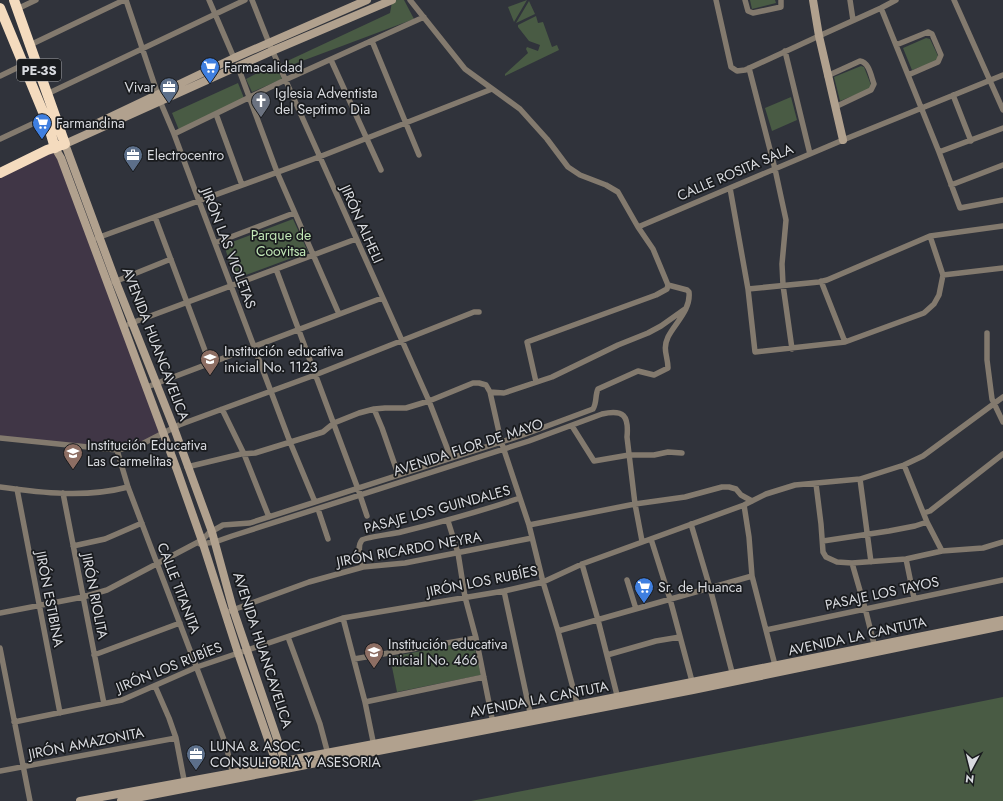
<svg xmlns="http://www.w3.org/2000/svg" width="1003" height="801" viewBox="0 0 1003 801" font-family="Jost,sans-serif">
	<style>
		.industrial { fill: #403646 }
		.green { fill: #495b44 }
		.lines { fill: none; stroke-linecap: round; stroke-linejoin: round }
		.street { stroke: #837a6e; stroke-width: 5.5 }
		.secondary { stroke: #b1a18e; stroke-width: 8 }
		.highway { stroke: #f4dbbe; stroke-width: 10 }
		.labels { text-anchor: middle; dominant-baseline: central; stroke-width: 3.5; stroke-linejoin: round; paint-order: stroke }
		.shield { fill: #191b1e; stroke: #9fa1a5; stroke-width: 1 }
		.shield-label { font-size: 13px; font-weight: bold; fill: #d8dadf }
		.poi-label { font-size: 14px; fill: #d8dadf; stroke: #191b1e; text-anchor: start }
		.street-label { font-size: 14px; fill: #d8dadf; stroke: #191b1e }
		.park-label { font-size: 14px; fill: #c1e7b6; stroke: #191b1e }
	</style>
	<rect width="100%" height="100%" fill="#30333b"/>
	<path class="industrial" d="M53,151L60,158L162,433L142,441L115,448L0,436V176Z"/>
	<path class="green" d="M397,0H404L414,19L286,67L283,63L390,13L392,2Z
		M527,0L514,22L508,7Z
		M750,0H775L776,3L752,9Z
		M529,1L535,14L516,23Z
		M536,16L538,23L543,22L552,47L557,45L559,50L505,76V74L528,53L526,49L527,47L538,51L540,45L529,41L518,27V25Z
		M926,38L930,39L938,56L937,61L912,70L903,48Z
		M275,64L282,79L252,92L246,79Z
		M861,66L864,67L871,85L870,89L840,101L834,77Z
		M238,83L244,98L179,130L172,113Z
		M791,97L797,120L772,131L765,108Z
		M293,219L308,252L235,279L224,245Z
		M473,641L481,675L397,692L390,657Z
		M1003,697V801H471L864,725Z"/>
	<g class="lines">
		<path class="street" d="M126,0L160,101L174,134L199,201L290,442L315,502
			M209,0L234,58
			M252,0L269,43L429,401L451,458
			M410,0L465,69L520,109L547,139L568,167L580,175L606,185L618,192L638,227L653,249L668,285L667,289L656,295L527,342L536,382
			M716,0L731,67L737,71L745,70L819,36L881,8L896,0
			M745,0L748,11L753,13L781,7V0
			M850,0L853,20
			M954,0L1003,110
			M881,8L939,152L960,208L1003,200
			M17,9L36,0
			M372,41L419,155
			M30,45L124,0
			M896,45L928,32L932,34L941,55L938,62L908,75
			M785,51L810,154
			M331,60L381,170
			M238,67L277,172L339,314
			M749,68L775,169L786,220L782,264L783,285L792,349
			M0,76L23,65
			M827,76L860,61C869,62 871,76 874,84L871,90L835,107
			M47,94L245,0
			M953,95L971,141
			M216,114L242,185
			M174,134L285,80L424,17
			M0,139L45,118
			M939,152L1003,128
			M951,185L1003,165
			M730,188L748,289L755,352L845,342L924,313L934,304L939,295L943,275L930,236
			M155,217L210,364
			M638,227L843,140L1003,75
			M97,238L319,157L492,89
			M215,243L294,213
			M276,269L358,489L367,516
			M943,275L1003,268
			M821,281L845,342
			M114,282L171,259
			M748,289L819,282L827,280L930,236L1003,226
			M129,324L356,239
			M987,333V360L992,399L1003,422
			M147,387L382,298
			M490,392L504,393L552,377L618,345L648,333L661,326L685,309
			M222,409L244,454L269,517
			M374,409L382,428L398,474
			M572,426L594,461L629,455H654L668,452L682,453
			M0,438L117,450L138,446L179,425L315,375L474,312H479
			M117,450L128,487L226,745L233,775
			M904,465L927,522L942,551
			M187,467L241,454L255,453L323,432L334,423L359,413L374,409L385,408H406L429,401L473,383H479L486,385L490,392L501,441L529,525L543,582L558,631L578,707
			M860,479L871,562
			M816,484L821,524L823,552L826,557L837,562L852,563L906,559L942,551L983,548L1003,542
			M0,487C42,493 86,498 128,487
			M17,489L60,713
			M63,493L104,704
			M744,505L749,537L752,576L776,669
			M318,509L328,539
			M924,513L930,511L1003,454
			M448,521L458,553L465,597L476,638L493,723
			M691,524L710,588L733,676
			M529,525L635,504L685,497L722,487H729L736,489L741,495L752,501
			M651,539L670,599L693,685
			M823,541L889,531L915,526L927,522
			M200,544L215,542L232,536L529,441L602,414C624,409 629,416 627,437L635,504L642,541
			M73,546L105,539L142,523
			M906,559L914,598
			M852,563L865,608L875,648
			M582,564L598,620L618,699
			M363,567C361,560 356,547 362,540C366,537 394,534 401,532C442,522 481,511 520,498
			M627,580L636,609
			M504,591L531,717
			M230,611L309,582L363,567L405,563L532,538
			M0,613L83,597L107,590L202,540L209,533L223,525L250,523L523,435L593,409C597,403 595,395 598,389L638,371L654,375L668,368C668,356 662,350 668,337C675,323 691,310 689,292L687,290L668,285
			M343,618L365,702L374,746
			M766,630L1003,580
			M558,631L752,576
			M288,637L320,724L328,754
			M0,648L30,801
			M94,655L180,623
			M607,655L656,641L680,637
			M354,659L476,638
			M155,686L169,718L176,738L185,785
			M365,702L484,677
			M14,722L122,700L197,667L343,618L504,591L543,582L582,564L744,505L766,494L795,485L860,479L904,465L923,456L1003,397
			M0,771L176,738"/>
		<path class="secondary" d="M813,0L819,36L843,140
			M91,126L234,58L367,0
			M55,148L61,158L177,470L203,544L238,653L278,768
			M287,768L233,609L212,532L174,428L116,282L65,144L272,51L392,0
			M80,801L233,773L284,761L531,714L1003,620
			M121,801L693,690L1003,626"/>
		<path class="highway" d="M0,8L48,124L55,148
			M0,173L47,150L65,144L14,0"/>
	</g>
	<defs>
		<g id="supermarket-pin" transform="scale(1)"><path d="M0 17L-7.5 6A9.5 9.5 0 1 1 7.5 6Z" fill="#3f7fe0" stroke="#191b1e"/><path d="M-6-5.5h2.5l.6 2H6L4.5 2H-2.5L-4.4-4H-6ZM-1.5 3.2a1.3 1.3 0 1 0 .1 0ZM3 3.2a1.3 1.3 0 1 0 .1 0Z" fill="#fff"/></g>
		<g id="office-pin" transform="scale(1)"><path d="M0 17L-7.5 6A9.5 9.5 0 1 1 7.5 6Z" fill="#5c6f8a" stroke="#191b1e"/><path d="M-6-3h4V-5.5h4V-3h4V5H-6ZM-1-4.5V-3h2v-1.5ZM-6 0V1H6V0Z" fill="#fff"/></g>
		<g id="church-pin" transform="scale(1)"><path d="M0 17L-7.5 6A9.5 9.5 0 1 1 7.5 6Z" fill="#6b7280" stroke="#191b1e"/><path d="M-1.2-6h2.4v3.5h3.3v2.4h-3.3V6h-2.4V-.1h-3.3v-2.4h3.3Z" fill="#fff"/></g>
		<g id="school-pin" transform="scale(1)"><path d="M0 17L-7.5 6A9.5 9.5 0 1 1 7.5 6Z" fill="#8d6e63" stroke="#191b1e"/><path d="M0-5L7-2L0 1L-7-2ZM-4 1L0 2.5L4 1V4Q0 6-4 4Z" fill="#fff"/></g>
	</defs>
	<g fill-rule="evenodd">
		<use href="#supermarket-pin" x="210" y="67"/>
		<use href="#office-pin" x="169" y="87"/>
		<use href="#church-pin" x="261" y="101"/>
		<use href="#supermarket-pin" x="42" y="123"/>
		<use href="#office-pin" x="133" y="155"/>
		<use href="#school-pin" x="210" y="359"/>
		<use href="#school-pin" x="73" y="453"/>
		<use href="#supermarket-pin" x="644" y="587"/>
		<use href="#school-pin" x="374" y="652"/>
		<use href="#office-pin" x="196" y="754"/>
	</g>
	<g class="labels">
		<rect class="shield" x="17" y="59" width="44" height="22" rx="3"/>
		<g class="shield-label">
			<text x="39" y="70">PE-3S</text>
		</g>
		<g class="poi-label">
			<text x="224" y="67">Farmacalidad</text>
			<text x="155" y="87" text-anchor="end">Vivar</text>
			<text x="275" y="93">Iglesia Adventista<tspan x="275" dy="16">del Septimo Dia</tspan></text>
			<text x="56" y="123">Farmandina</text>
			<text x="147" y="155">Electrocentro</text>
			<text x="224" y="351">Institución educativa<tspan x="224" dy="16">inicial No. 1123</tspan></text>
			<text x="87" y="445">Institución Educativa<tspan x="87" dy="16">Las Carmelitas</tspan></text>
			<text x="658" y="587">Sr. de Huanca</text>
			<text x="388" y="644">Institución educativa<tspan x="388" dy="16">inicial No. 466</tspan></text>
			<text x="210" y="746">LUNA &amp; ASOC.<tspan x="210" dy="16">CONSULTORIA Y ASESORIA</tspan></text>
		</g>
		<g class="street-label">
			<text transform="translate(735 172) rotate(-23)">CALLE ROSITA SALA</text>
			<text transform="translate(362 224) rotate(66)">JIRÓN ALHELI</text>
			<text transform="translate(229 248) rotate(69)">JIRÓN LAS VIOLETAS</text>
			<text transform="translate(156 344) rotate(69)">AVENIDA HUANCAVELICA</text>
			<text transform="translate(468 447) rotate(-18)">AVENIDA FLOR DE MAYO</text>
			<text transform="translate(437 509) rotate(-15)">PASAJE LOS GUINDALES</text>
			<text transform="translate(409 549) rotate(-10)">JIRÓN RICARDO NEYRA</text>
			<text transform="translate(482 581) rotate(-11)">JIRÓN LOS RUBÍES</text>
			<text transform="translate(179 588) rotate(69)">CALLE TITANITA</text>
			<text transform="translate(882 593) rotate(-12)">PASAJE LOS TAYOS</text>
			<text transform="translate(95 596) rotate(79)">JIRÓN RIOLITA</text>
			<text transform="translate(50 599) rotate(79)">JIRÓN ESTIBINA</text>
			<text transform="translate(857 636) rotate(-12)">AVENIDA LA CANTUTA</text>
			<text transform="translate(263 650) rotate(72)">AVENIDA HUANCAVELICA</text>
			<text transform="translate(169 667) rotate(-22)">JIRÓN LOS RUBÍES</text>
			<text transform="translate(539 699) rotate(-11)">AVENIDA LA CANTUTA</text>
			<text transform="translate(86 743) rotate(-11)">JIRÓN AMAZONITA</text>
		</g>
		<g class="park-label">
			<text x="281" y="235">Parque de<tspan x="281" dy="16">Coovitsa</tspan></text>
		</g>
	</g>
	<g transform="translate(971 769) rotate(187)" stroke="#191b1e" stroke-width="3" paint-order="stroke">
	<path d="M0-3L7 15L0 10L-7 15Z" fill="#d8dadf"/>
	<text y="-6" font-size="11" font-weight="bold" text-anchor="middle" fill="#d8dadf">N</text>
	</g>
</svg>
